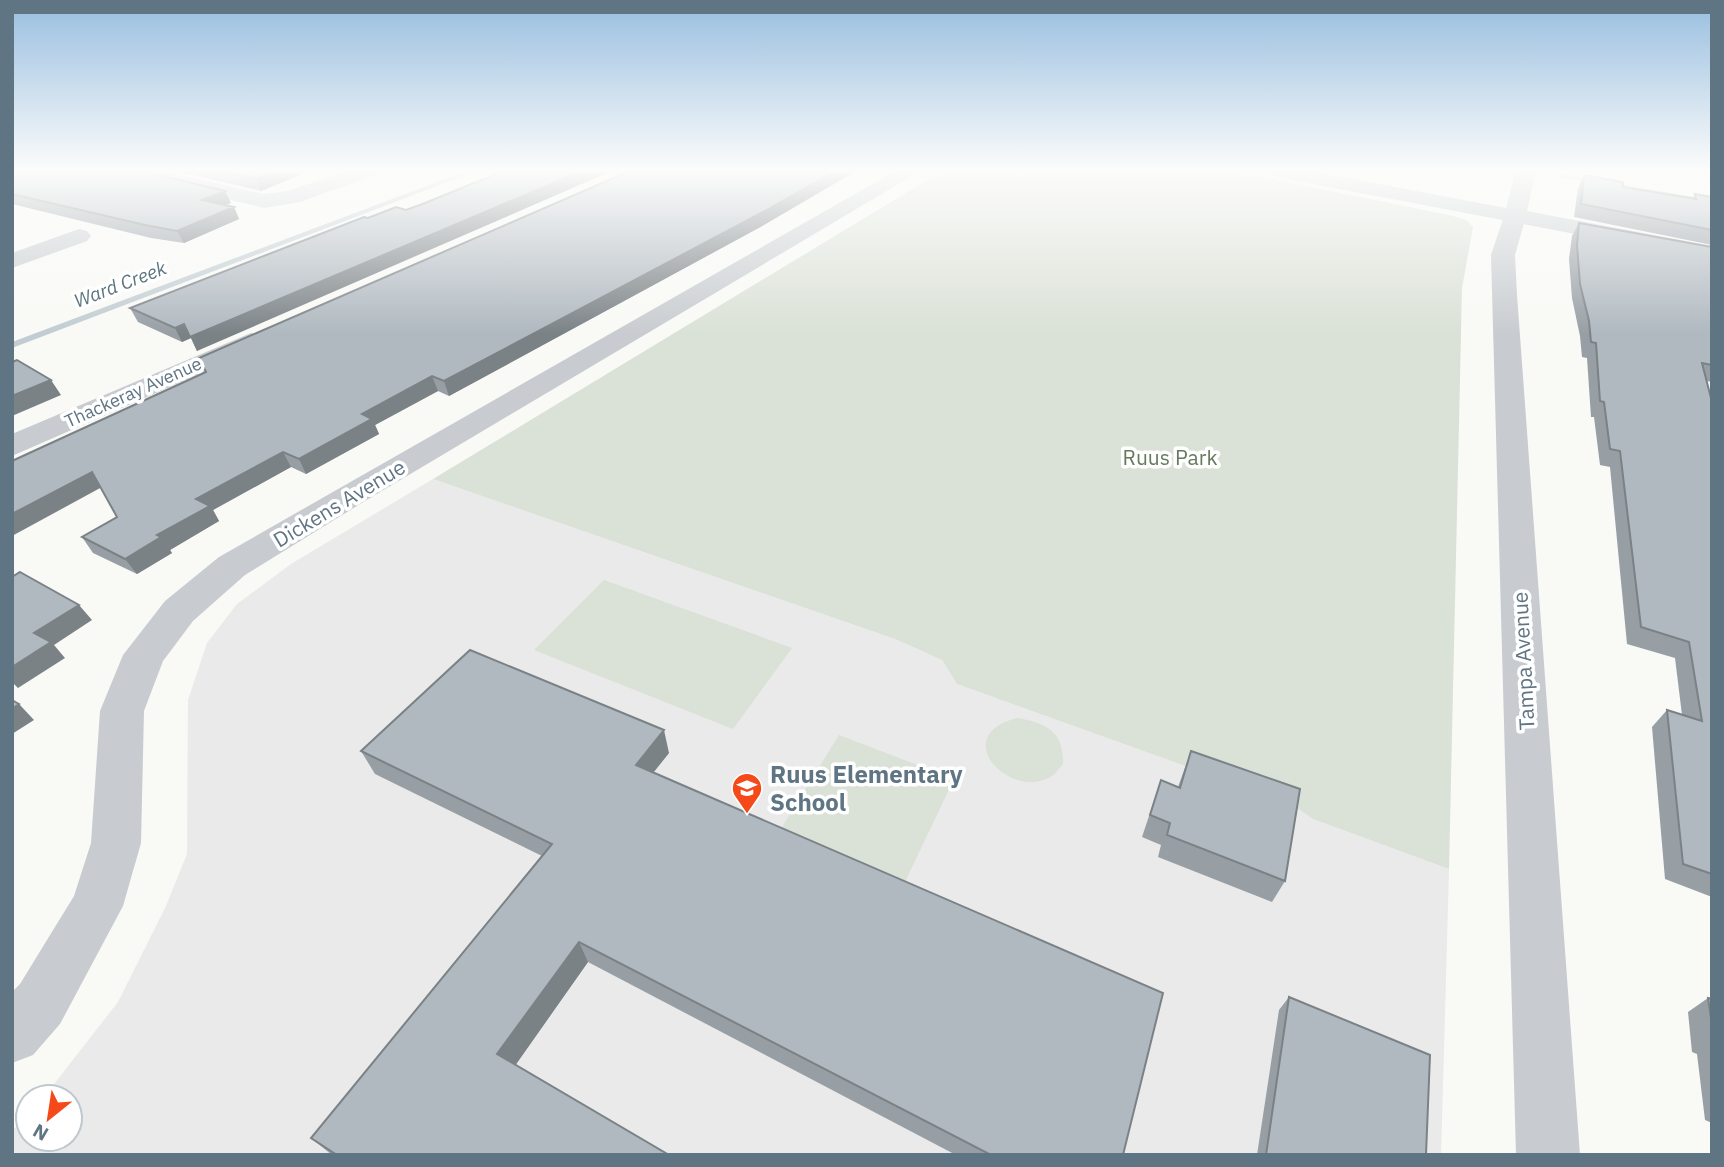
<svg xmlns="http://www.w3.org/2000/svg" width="1724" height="1167" viewBox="0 0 1724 1167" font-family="'IBM Plex Sans',sans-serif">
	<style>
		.built { fill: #e9eae9 }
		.green { fill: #dae1d6 }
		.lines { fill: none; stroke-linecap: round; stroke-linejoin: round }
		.stream { fill: #c1cdd2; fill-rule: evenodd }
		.minor { fill: #c8ccd0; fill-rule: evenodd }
		.tertiary { fill: #c8ccd0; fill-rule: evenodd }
		.wall { fill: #979fa5 }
		.shaded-wall { fill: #7b8286 }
		.building { fill: #b0b9c0; stroke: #7b8286; stroke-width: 2 }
		.labels { text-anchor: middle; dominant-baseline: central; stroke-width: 7; stroke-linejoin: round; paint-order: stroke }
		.far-street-label { font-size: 18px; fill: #607584; stroke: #fff }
		.far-water-label { font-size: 19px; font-style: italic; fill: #5b757e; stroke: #fff }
		.park-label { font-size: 21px; fill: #667a60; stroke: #fff }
		.street-label { font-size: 21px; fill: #607584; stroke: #fff }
		.near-poi-label { font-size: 24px; font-weight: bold; fill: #607584; stroke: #fff; text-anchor: start }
	</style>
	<rect width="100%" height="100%" fill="#f9f9f6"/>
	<path class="built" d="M433,479L895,639L942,660L957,684L1291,804L1313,819L1449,869L1441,1155H12V1131L28,1115V1139H70V1097H44L118,1002L166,906L187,854L188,700L207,643L237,604L291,564Z"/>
	<path class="green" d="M944,170H1228L1453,216L1466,220L1473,227L1462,288L1449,869L1313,819L1291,804L957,684L942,660L895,639L433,479Z
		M604,580L792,648L733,729L534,650Z
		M1017,718C1047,723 1064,732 1063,764C1059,768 1056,773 1052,776C1011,802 947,736 1017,718Z
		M839,735L954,779L903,886L779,832Z"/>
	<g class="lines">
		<path class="stream" d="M469,170H479L12,348V342Z
			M1561,174L1712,200V204L1559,177V175Z"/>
		<path class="minor" d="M119,170H158L264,194L288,191L349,170H380L377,174L300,202L264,208L122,174Z
			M897,170H922L360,504L245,575L193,621L163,661L144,711L141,843L123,906L60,1024L33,1055L12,1063V992L20,984L74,896L91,843L100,711L123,655L165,601L219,557Z
			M1261,170H1306L1506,208L1516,170H1536L1527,211L1712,246V260L1271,176Z
			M1699,170H1712V177L1702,174Z
			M79,229L87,231L91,236L87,241L12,268V253Z
			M251,333L261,335L265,341L261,347L12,456V434Z"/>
		<path class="tertiary" d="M1515,209L1523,211L1526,216L1515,255L1517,295L1580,1155H1516L1491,255L1504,216L1507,211Z"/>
	</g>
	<path class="wall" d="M12,170L231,203L225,205L234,207L239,219L184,243L151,238L12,204Z
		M172,170H312L261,191Z
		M1584,175L1623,187L1692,199L1695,194L1712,197V245L1574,217L1578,188Z
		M425,203L197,351L191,338L182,342L138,322L130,308L368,218L406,210Z
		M1579,223L1712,247V382L1707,381L1712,402V897L1665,879L1652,727L1667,710L1682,715L1675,658L1627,644L1610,467L1600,465L1594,417H1591L1587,358L1582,357L1580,336L1572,298L1569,259L1572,236Z
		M764,225L449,396L438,391L375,425L379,434L306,474L291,467L213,510L219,521L170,550L172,553L137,574L93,553L82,537L117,517L101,488L12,461Z
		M361,751L669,753L653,772L1123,1155H956L588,962L515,1065L669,1155H332L311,1138L542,856L375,774Z
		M1191,751L1285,881L1272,902L1158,857L1161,845L1142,837L1161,780L1178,787Z
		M1289,997L1426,1155H1257L1279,1010Z
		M1708,998L1712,999V1123L1705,1120L1697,1054L1692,1052L1688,1012Z"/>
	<path class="shaded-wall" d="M278,170H312L261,191L256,179Z
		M584,170H614L197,351L191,338L182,342L175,328Z
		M837,170H858L764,225L449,396L444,381Z
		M225,191L231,203L208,212L202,200Z
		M234,207L239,219L184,243L177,231Z
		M432,376L438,391L375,425L379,434L306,474L299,459L362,414Z
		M51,380L61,395L12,416V396Z
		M283,452L291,467L213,510L219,521L170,550L172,553L137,574L125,559L157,535L196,499Z
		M92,472L102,487L12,536V514Z
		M79,605L92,620L54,645L65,658L18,688L12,682V667L34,633Z
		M19,704L34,720L12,734V709Z
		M664,730L669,753L642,787L636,765Z
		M579,942L588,962L510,1073L497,1054Z"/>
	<path class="building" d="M12,170H138L225,191L202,200L234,207L177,231L145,225L12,194Z
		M217,170H278L256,179Z
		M506,170H584L190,337L184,324L175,328L130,308L364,217L368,218L396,207L406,210L425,203Z
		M632,170H837L763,212L444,381L432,376L362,414L372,419L299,459L283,452L196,499L210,506L157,535L161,537L125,559L82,537L117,517L92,472L12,514V461L206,372L199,358Z
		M1584,175L1623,182V187L1696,199L1695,194L1712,197V230L1581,204Z
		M1579,223L1712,247V365L1702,363L1712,402V874L1683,864L1667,710L1702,721L1689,642L1641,627L1620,451L1610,449L1604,402L1600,401L1596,343L1591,342L1589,321L1580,284L1577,245Z
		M17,360L51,380L12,396V362Z
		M20,572L79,605L34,633L51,642L12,667V577Z
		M470,650L664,730L636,765L1163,993L1123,1155H991L579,942L497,1054L669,1155H337L311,1138L552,844L361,751Z
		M12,700L19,704L12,709Z
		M1191,751L1300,789L1285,881L1167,835L1170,823L1150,815L1161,780L1180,788Z
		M1289,997L1430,1055L1426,1155H1266Z
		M1708,998L1712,999V1025Z"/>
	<linearGradient id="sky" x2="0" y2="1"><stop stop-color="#98bedf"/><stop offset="0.51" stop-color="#fcfcfb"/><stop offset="1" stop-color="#fcfcfb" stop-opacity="0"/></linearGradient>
	<rect width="1724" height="334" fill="url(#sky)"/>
	<defs>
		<g id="school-pin" transform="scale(1.575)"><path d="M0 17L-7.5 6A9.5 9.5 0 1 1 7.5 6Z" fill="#f54919" stroke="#fff"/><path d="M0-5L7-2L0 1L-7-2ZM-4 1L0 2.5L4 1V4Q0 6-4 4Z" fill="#fff"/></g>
	</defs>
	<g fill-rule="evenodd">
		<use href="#school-pin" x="747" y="788"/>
	</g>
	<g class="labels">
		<g class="far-street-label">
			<text transform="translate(133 392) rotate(-24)">Thackeray Avenue</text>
		</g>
		<g class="far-water-label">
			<text transform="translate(120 284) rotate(-21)">Ward Creek</text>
		</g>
		<g class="park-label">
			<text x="1170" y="457">Ruus Park</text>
		</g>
		<g class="street-label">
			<text transform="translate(339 503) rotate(-31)">Dickens Avenue</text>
			<text transform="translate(1523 661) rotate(-93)">Tampa Avenue</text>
		</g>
		<g class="near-poi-label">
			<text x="770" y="774">Ruus Elementary<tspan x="770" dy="28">School</tspan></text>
		</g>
	</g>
	<rect width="1724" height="1167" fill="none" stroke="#607584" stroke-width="28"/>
	<g transform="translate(49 1118) rotate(210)"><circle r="33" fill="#ffffff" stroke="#bfc8ce" stroke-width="2"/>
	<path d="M0-5L12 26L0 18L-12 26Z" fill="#f54919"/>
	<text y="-10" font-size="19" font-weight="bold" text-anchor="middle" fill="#607584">N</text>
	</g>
</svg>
